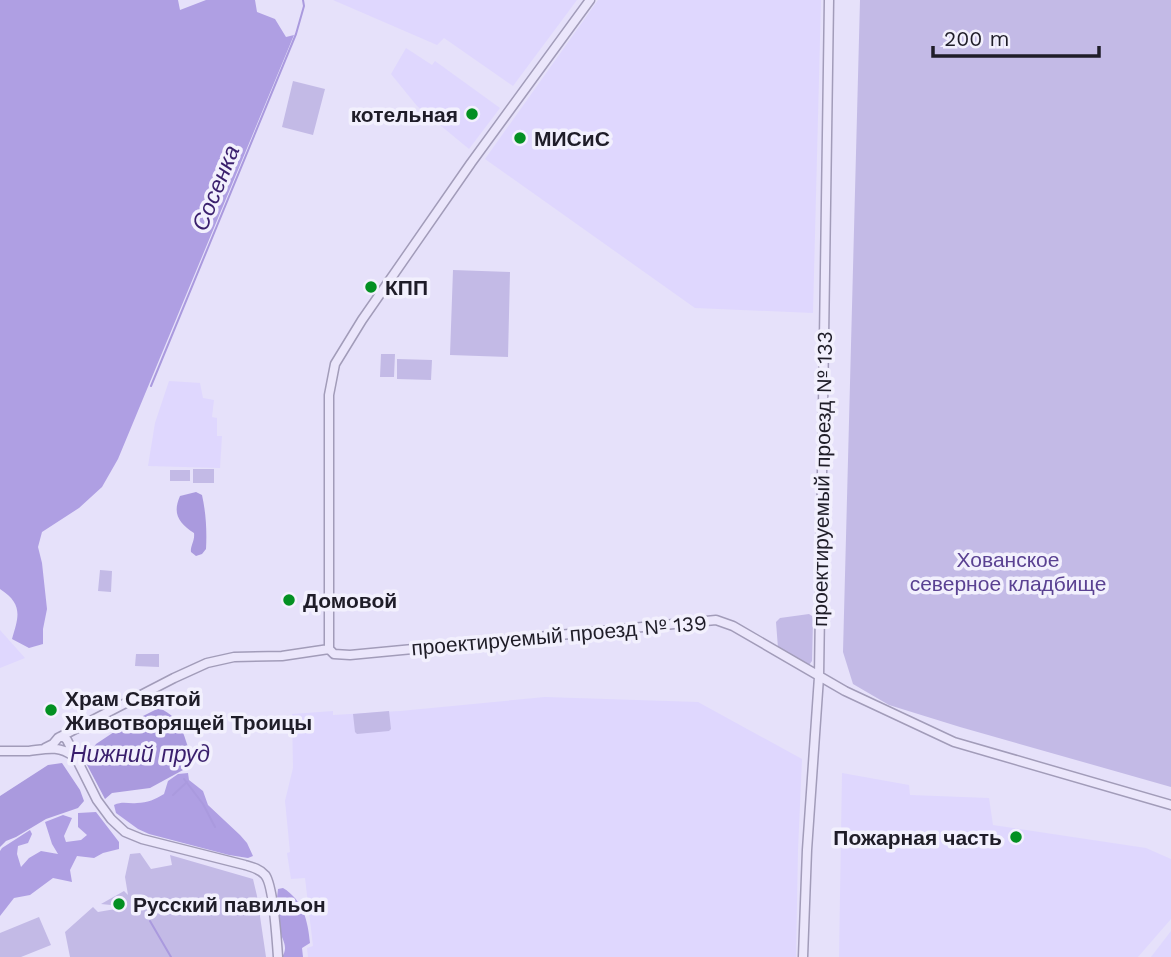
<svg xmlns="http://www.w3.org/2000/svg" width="1171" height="957" viewBox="0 0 1171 957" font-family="'Work Sans',sans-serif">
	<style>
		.built { fill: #dfd7fe }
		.green { fill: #c3bae6 }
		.forest { fill: #af9fe3 }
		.water { fill: #aa9ade }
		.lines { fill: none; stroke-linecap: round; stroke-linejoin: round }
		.stream { stroke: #aa9ade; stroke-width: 2 }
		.secondary-casing { stroke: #a29cb9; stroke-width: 11 }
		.secondary { stroke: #ebe6fb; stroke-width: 8 }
		.poi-dot { fill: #039022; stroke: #f2f0fd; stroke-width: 2.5 }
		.labels { text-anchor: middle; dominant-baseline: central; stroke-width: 7; stroke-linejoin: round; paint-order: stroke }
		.poi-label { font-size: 21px; font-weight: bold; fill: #1f1d28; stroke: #f2f0fd; text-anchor: start }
		.street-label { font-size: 21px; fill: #1f1d28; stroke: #f2f0fd }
		.park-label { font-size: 21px; fill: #5a4192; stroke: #f2f0fd }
		.water-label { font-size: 23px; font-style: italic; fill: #3a1f6d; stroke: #f2f0fd }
	</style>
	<rect width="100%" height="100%" fill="#e6e1fa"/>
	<path class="built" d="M333,0H577L513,86L444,38L437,45Z
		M598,0H821L813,313L695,308L485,159Z
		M406,48L432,65L435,61L500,108L469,149L417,106L391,74Z
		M169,381L200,383L203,398L214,400L212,417L217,418V436H222L220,468L148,466L155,423Z
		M0,630L25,658L0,668Z
		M545,697L698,702L802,759L798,850L796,957H308L307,948L313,946L305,878L291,879L287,853L290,852L285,801L293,768L292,714L333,711V715L400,711Z
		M842,773L909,785L910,795L989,798L993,825L1146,848L1171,859V919L1138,957H839Z
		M1171,931V957H1151Z"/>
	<path class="green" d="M860,0H1171V787L960,727L889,705L853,684L843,652Z
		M293,81L325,89L313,135L282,127Z
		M453,270L510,272L508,357L450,355Z
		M381,354H395L394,377H380Z
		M397,359L432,360L431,380L397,379Z
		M193,469H214V483H193Z
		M170,470H190V481H170Z
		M100,570L112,571L111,592L98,591Z
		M809,614L812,616L813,620L812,661L809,665H806L778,648L776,622L780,618Z
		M136,654H159V667L135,666Z
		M389,711L391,729L389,731L357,734L355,732L353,714Z
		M140,853L151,869L172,865L170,855L253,879L257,896L266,957H70L65,932L93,907L98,912L121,908V906L101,904L124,891L128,895L125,877L130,854Z
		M39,917L51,945L21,957H0V933Z"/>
	<path class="forest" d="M0,0H178L180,10L206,0H255L257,12L275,19L286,37L294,35L118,459L102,487L79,508L42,532L38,547L42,563L47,609L43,629V644L29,648L12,639C19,616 23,604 0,589Z
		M188,773L189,780L203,791L208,805L240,835L247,843L253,856L248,858L229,855L149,834L138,829L116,813L114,805C123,801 128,804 137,803C147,803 156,799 164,794L168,781L178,774Z
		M96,812L119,842V849L103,853L94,858L77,856L70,870L72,882L53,878L30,895L14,898L0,916V851L2,848L30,830L32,834L28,843L18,846L17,854L21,867L29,858L41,851L58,854L52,844L45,822L63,815L72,818L64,836L66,842L81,840L87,835L78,827V813Z
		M283,888C303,900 308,921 310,943L302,948L303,957H282C289,946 282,941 280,930C277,917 276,902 278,889Z"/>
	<path class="water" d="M196,492L202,495C206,513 207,531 206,549L202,554L196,556L191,552C190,546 195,541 194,533C179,523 172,514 180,496Z
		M159,708C183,719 182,732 191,755L183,770L150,788L112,793L105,799L85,761L96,744L123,726Z
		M62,763L80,790L84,801L78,808L46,819L16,837L6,841L0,847V796L48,765Z"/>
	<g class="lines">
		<path class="stream" d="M151,386L296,34L304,6L303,0
			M184,779L203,804L215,827
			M173,795L187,782
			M150,921L171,957"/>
		<g class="secondary-casing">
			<path id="secondary" d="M329,649L334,654L350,655L716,620L733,626L845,691L954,742L1171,805
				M329,649V395L335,364L362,320L471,163L590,0
				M60,737H64L67,740L97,800L111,819L125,832L142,839L245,865C252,867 260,869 265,875C273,884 277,942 278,957
				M45,748L53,744L58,738L174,678L207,663L234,657L282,656L329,649
				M0,751C10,751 19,751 29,751C46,749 59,745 73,756
				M803,957L807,850L819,677L829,0"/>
		</g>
		<use href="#secondary" class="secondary"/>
	</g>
	<g class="poi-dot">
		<circle cx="472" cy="114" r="7"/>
		<circle cx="520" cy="138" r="7"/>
		<circle cx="371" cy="287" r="7"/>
		<circle cx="289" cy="600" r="7"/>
		<circle cx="51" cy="710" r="7"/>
		<circle cx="1016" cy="837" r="7"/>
		<circle cx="119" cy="904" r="7"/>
	</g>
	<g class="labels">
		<g class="poi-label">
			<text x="458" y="114" text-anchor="end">котельная</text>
			<text x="534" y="138">МИСиС</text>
			<text x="385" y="287">КПП</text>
			<text x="303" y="600">Домовой</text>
			<text x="65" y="698">Храм Святой<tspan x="65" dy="24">Животворящей Троицы</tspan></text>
			<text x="1002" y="837" text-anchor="end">Пожарная часть</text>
			<text x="133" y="904">Русский павильон</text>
		</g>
		<g class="street-label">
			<text transform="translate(822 479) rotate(-89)">проектируемый проезд № 133</text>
			<text transform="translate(559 635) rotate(-5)">проектируемый проезд № 139</text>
		</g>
		<g class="park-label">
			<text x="1008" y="559">Хованское<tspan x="1008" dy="24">северное кладбище</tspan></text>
		</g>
		<g class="water-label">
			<text transform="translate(216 188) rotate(-68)">Сосенка</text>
			<text x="140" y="754">Нижний пруд</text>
		</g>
	</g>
	<path d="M933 46v10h166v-10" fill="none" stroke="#1f1d28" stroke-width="3.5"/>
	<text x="944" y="46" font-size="21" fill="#1f1d28" stroke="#f2f0fd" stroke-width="5" paint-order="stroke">200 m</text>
</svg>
